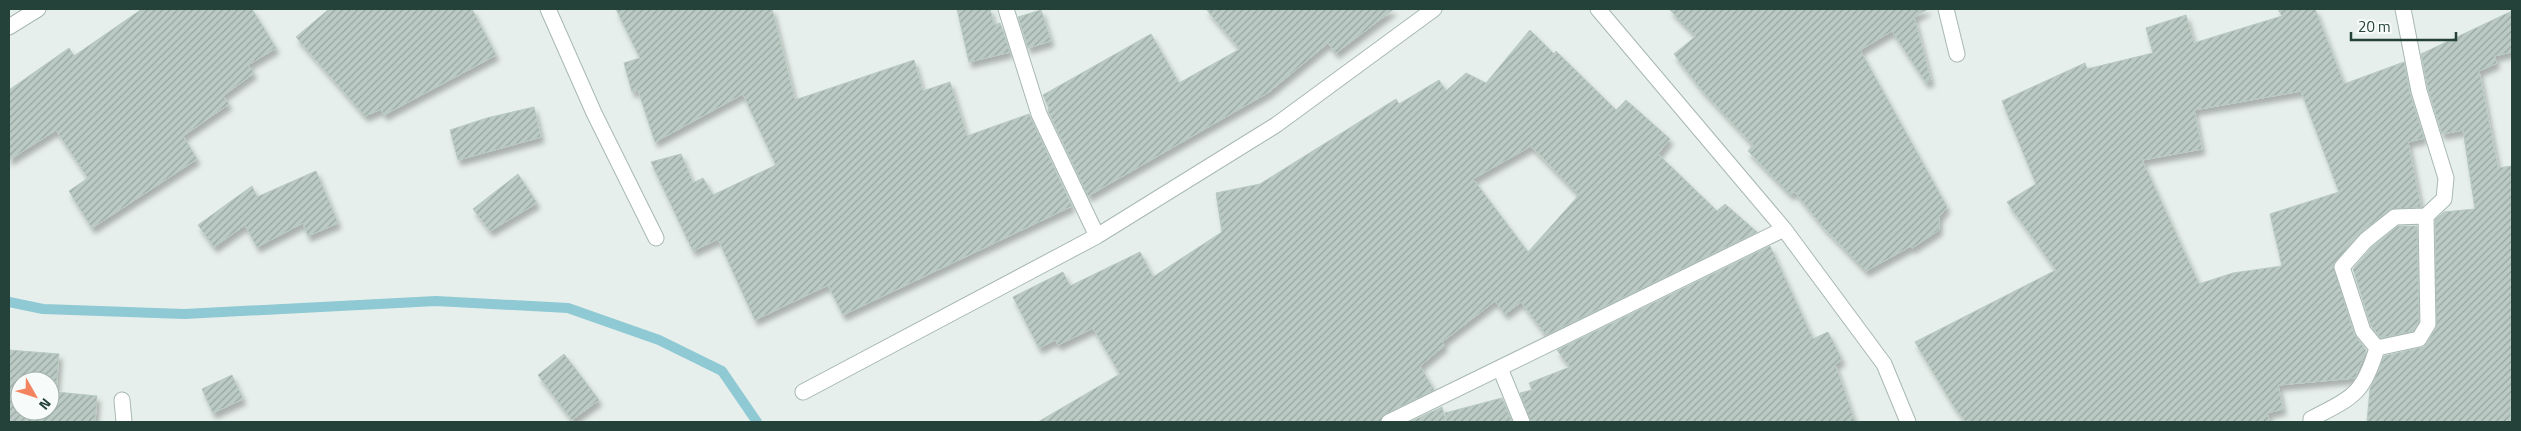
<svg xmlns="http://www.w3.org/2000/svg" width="2521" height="431" viewBox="0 0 2521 431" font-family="'Titillium Web',sans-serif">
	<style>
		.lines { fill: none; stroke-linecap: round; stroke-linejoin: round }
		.stream { stroke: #8ec9d4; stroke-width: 10 }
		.building { fill: url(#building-hatch); stroke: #b8c9c2; fill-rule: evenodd; filter: url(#shadow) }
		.street-casing { stroke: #a8b8b2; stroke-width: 17 }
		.street { stroke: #fff; stroke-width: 15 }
	</style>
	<defs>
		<pattern id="building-hatch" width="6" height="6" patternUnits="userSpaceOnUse" patternTransform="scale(1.25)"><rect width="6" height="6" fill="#bbcac4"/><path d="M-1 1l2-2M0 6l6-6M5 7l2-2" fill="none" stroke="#98a6a0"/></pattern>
		<filter id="shadow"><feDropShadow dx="3" dy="5.5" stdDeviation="2.5" flood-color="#0004"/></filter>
	</defs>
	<rect width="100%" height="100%" fill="#e6efeb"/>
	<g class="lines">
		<path class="stream" d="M9,302L43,309L184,314L436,301L568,308L659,340L722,371L757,422"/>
	</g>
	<path class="building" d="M142,9H252L276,48L248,65L254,73L223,96L229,104L183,136L197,159L92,228L69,191L88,178L56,130L9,160V90L69,48L74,56Z
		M329,9H472L496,55L384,115L381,109L365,116L296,37Z
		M616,9H772L795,100L914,60L923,91L950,82L967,136L1029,114L1072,206L843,315L828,285L755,320L718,239L693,251L651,162L681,154L693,183L703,178L713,195L776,165L743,94L655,142L638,90L632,92L624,63L640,58Z
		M957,9H990L994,25L1000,23L1010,52L969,62Z
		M1206,9H1394L1336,53L1328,43L1269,92L1088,196L1048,111L1049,108L1043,95L1151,34L1179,83L1240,49Z
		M1669,9H1928L1914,17L1931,80L1926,83L1892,31L1860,50L1947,207L1939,217V230L1912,248L1911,246L1866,271L1824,228L1794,191L1791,195L1748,151L1753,145L1701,89L1674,54L1696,36Z
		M2278,9H2315L2344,84L2404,62L2410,94L2424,138L2408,142L2421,207L2389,210L2359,234L2333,265L2354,334L2366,350L2355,378L2278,385L2283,409L2267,413L2270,422H1966L1953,405L1915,342L2056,270L2007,202L2036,184L2002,101L2085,63L2087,69L2153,53L2146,28L2186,15L2194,43L2282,16ZM2301,91L2339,192L2270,214L2282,266L2233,273L2199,284L2142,160L2202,149L2194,110Z
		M1041,10L1051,41L1028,48L1018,17Z
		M2512,11V52L2494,56L2497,63L2479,71L2498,168L2512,166V381L2510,422H2367L2370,389L2384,356L2424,347L2436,328L2435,220L2444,212L2475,209L2463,130L2442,134L2428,89L2421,54Z
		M1530,30L1554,54L1556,51L1616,110L1626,100L1670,139L1658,154L1717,211L1725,204L1757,232L1546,335L1521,302L1505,314L1495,301L1442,342L1445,345L1420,366L1434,390L1385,414L1380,422H1038L1120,374L1093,328L1058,345L1055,340L1039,348L1013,297L1063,272L1070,286L1140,252L1153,277L1222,232L1216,193L1260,184L1396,99L1399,104L1439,80L1446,91L1466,73L1486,83ZM1531,146L1579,195L1528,252L1473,179Z
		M534,107L541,137L458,160L450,130L487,118Z
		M316,171L338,223L308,236L303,223L257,247L245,225L214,247L198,225L252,186L257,197Z
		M518,174L537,203L490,231L473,209Z
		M2398,226H2417L2419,321L2413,331L2381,338L2371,326L2353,269L2372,247Z
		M1770,246L1813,339L1828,332L1842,360L1835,364L1855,422H1531L1520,393L1532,390L1529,383L1570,367L1557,350Z
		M9,350L59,354L56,392L97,396L95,422H9ZM20,381H50V411H20Z
		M564,354L599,400L572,420L538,375Z
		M232,375L243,399L213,413L202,389Z
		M1502,398L1512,422H1447L1445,413Z
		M1442,407L1446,422H1410Z"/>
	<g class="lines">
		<g class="street-casing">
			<path id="street" d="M548,9L594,113L656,238
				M1006,9L1039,114L1097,236
				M1598,9L1784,229L1884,364L1908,422
				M1946,9L1957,54
				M9,27L38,9
				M2377,348L2363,331L2342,267L2366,240L2395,217L2426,216
				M1500,368L1522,422
				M803,392L1097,236L1276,125L1434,9
				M122,400L124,422
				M1389,422L1784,229
				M2311,422V419C2353,397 2363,395 2377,348L2419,339L2428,324L2426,216L2444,199L2446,178L2419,91L2403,9"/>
		</g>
		<use href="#street" class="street"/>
	</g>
	<rect width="2521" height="431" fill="none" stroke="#24423a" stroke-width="20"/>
	<g transform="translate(35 396) rotate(129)"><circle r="24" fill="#f7fbf9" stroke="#a3b1ad"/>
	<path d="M0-4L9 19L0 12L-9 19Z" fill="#f4845f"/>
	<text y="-8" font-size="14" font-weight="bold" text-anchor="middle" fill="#24423a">N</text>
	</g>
	<path d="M2351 32v8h105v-8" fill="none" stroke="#24423a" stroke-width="2.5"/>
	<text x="2358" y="32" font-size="15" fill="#24423a" stroke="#f7fbf9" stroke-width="4" paint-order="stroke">20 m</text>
</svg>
